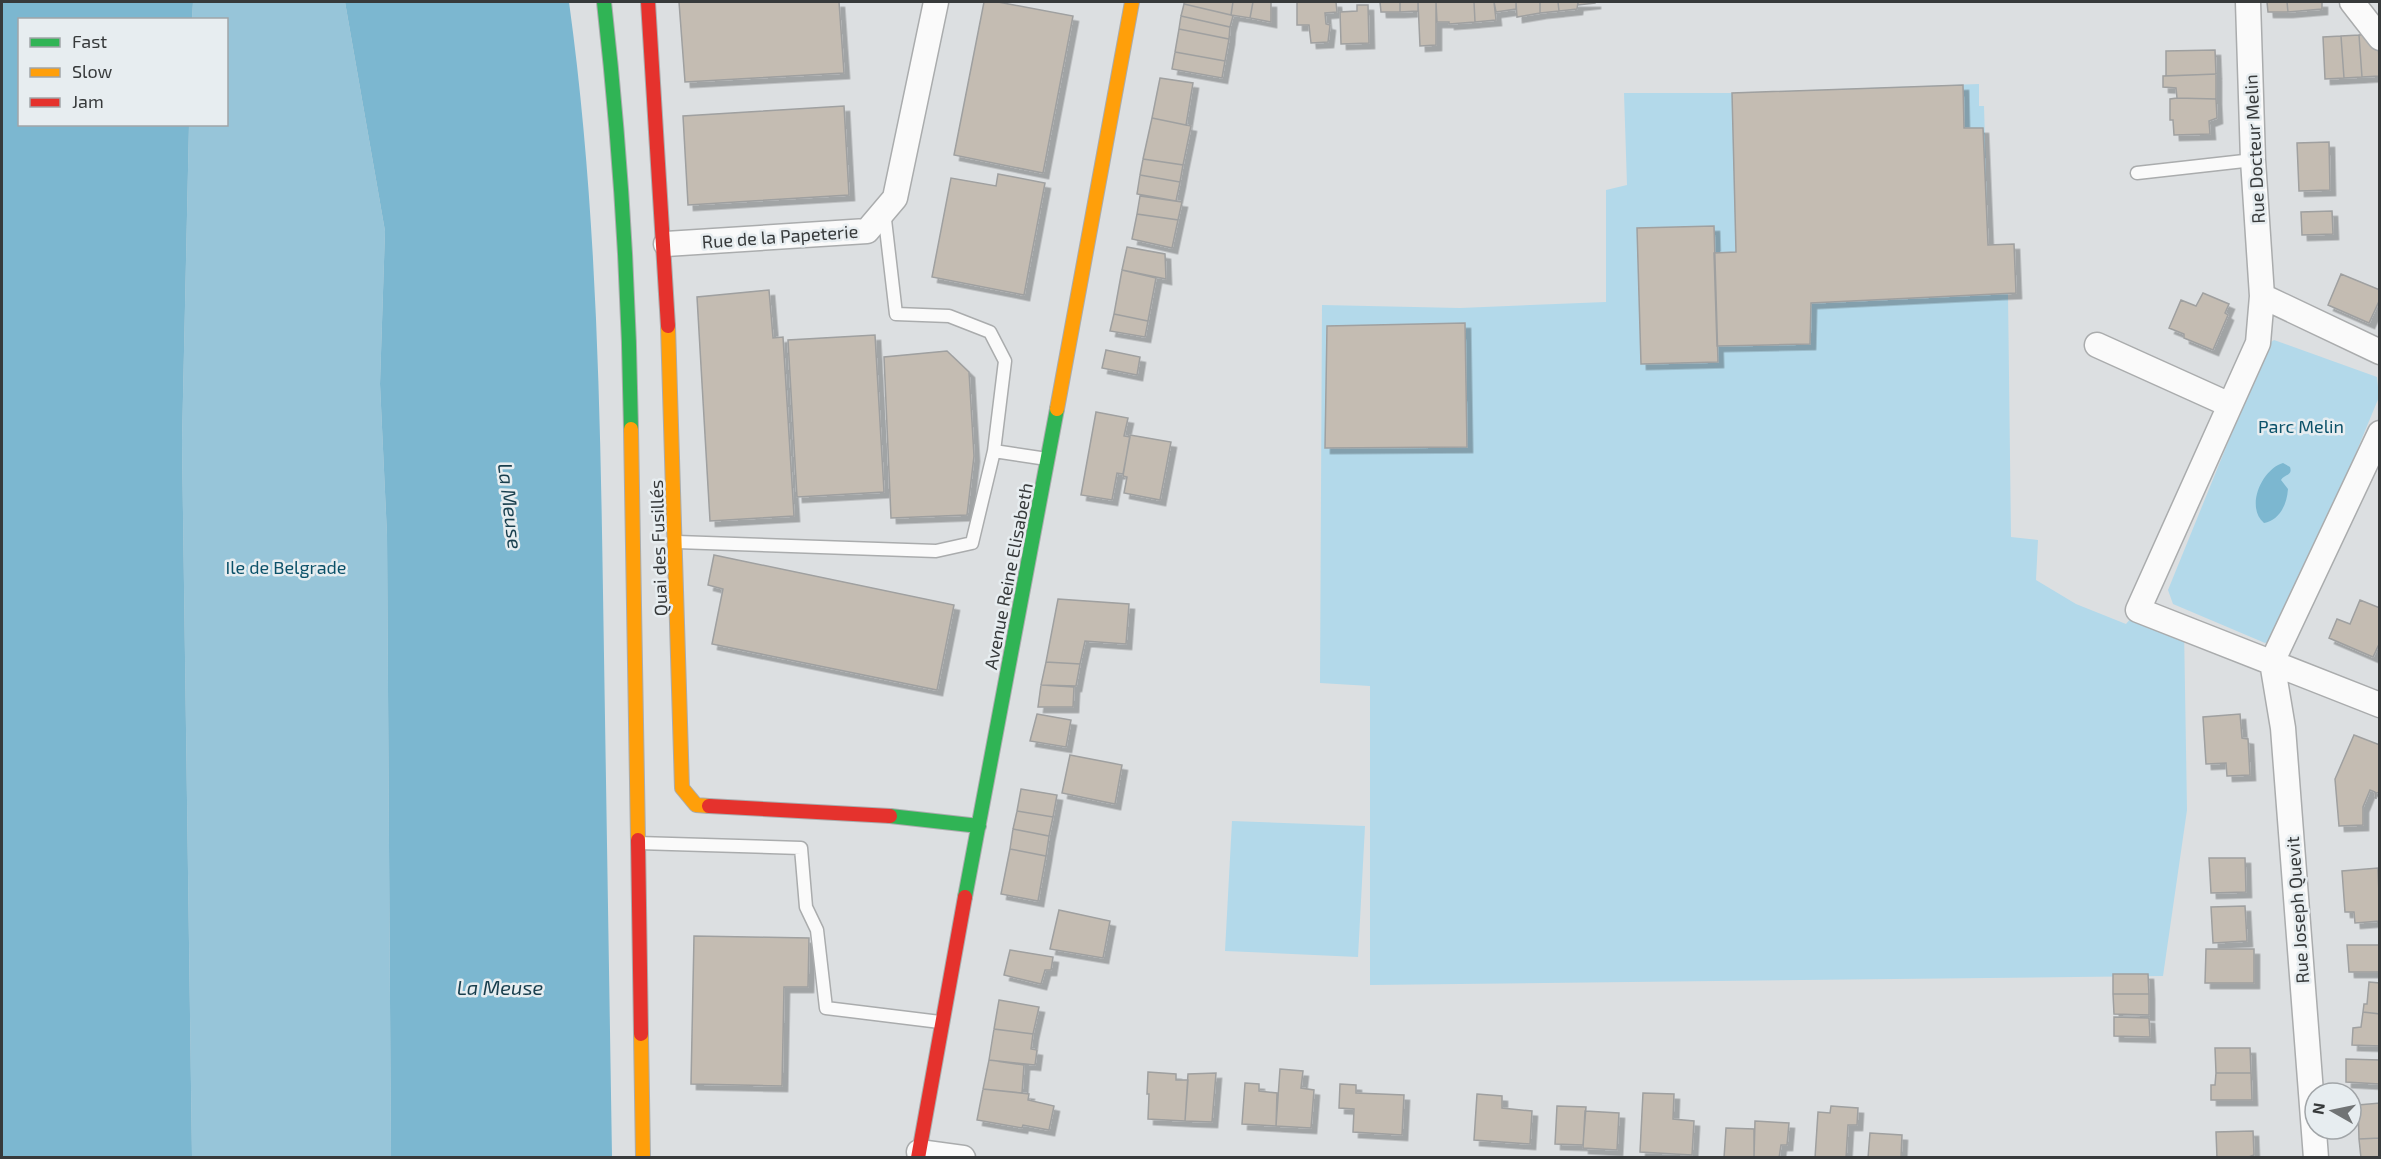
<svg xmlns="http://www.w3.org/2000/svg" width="2381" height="1159" viewBox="0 0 2381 1159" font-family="'Exo 2',sans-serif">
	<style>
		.green { fill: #b3d9ea }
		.forest { fill: #97c5d9 }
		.water { fill: #7cb7d0 }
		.building { fill: #c4bcb2; stroke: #9fa0a0; stroke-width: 1.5; filter: url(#shadow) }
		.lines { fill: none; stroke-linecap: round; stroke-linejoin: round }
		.lane-casing { stroke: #aaacad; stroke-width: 15 }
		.street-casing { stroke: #aaacad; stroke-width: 27 }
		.fast-casing { stroke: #aaacad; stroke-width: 16 }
		.slow-casing { stroke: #aaacad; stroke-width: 16 }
		.jam-casing { stroke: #aaacad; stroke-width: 16 }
		.lane { stroke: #fafafa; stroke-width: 12 }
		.street { stroke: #fafafa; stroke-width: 24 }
		.fast { stroke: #30b455; stroke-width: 14 }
		.slow { stroke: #ff9f0a; stroke-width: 14 }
		.jam { stroke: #e5322d; stroke-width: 14 }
		.labels { text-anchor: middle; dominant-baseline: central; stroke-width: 5; stroke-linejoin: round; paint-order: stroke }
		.street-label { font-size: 18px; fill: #373a3b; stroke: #e7edf0 }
		.park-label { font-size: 18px; fill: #0b5169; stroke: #e7edf0 }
		.water-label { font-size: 20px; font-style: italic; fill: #183e4d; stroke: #e7edf0 }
	</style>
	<defs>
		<filter id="shadow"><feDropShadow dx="5.5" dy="5.5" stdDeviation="0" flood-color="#0004"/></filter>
	</defs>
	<rect width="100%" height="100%" fill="#dcdfe1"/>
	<path class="green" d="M1979,84V106H1984L1988,245L2016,293L2008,294L2011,537L2038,540L2036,580L2076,604L2126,624L2138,610L2184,628L2187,810L2163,976L1370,985V686L1320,683L1322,305L1460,308L1606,302V190L1627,185L1624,93H1732Z
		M2274,340L2377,377L2379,397L2280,637L2265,643L2173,604L2168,590L2268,344Z
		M1232,821L1365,826L1358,957L1225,951Z"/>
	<path class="forest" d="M193,2H345L385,231L380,384L387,535L391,1157H192L182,442L189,125L226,124V20L192,19Z"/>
	<path class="water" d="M2,2H193L192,19L20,20V124L189,125L182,442L192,1157H2Z
		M345,2H569C596,198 600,396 603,593C606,781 609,969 612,1157H391L387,535L380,384L385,231Z
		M2283,463L2290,467C2293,476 2284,474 2281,480L2288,489C2287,504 2280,520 2264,523C2245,507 2262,469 2283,463Z"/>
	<path class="building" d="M679,2H839L844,73L685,82Z
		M984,2H998L1073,16L1043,173L954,155Z
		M1184,2H1233L1231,15L1184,4Z
		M1233,2H1253L1250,18L1231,15Z
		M1253,2H1271V22L1250,18Z
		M1297,2H1336L1337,12L1325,13L1326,24L1330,25L1328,42L1311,43L1309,25H1297Z
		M1380,2H1400V12H1381Z
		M1400,2H1418V11L1400,12Z
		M1418,2H1436V45L1420,46Z
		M1436,2H1474L1475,22L1449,24V22H1437Z
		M1474,2H1494L1496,20L1475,22Z
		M1494,2H1516V9L1496,12Z
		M1516,2H1540V13L1517,17Z
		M1540,2H1558L1559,11L1540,13Z
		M1558,2H1578L1577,9L1559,11Z
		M1578,2H1595V3L1578,5Z
		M2267,2H2287L2288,12H2268Z
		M2287,2H2322V9L2288,12Z
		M1184,4L1231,15L1233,16L1230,27L1181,16Z
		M1357,5H1368L1369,43L1341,44L1340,12L1357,11Z
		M1181,16L1230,27L1229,39L1179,29Z
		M1179,29L1229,39L1225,61L1175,52Z
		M2370,34L2378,42L2380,76L2362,77L2359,35Z
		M2359,35L2362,77L2344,78L2341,36Z
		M2341,36L2344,78L2325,79L2323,37Z
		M2215,50L2216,74L2166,76V51Z
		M1175,52L1225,61L1222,78L1172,69Z
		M2216,74V99L2177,98L2176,88L2163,87V76Z
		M1160,78L1193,83L1186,125L1152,118Z
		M1963,85L1964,128H1983L1988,245L2014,244L2016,293L1811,303L1810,344L1717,346L1714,253L1736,252L1732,93Z
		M2177,98L2216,99L2217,118L2209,121L2210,134L2174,135L2173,120H2170V99Z
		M844,106L849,195L688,205L683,116Z
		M1152,118L1191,126L1183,165L1143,159Z
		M2329,142L2330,190L2299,191L2297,143Z
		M1143,159L1183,165L1180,182L1140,175Z
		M998,174L1045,183L1024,295L932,277L951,178L996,186Z
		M1140,175L1180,182L1176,201L1137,194Z
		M1140,196L1182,202L1178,220L1137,214Z
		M2332,211L2333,234L2302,235L2301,212Z
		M1137,214L1178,220L1172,248L1132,239Z
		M1714,226L1718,362L1641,364L1637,228Z
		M1127,247L1165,254L1166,279L1122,270Z
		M1122,270L1156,278L1148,321L1114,314Z
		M2341,274L2380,290V299L2369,323L2328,305Z
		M769,290L773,338L783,337L794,516L710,521L697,297Z
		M2203,293L2229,304L2225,313L2228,315L2213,350L2184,338V334L2169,328L2181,300L2196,306Z
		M1114,314L1148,321L1145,337L1110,331Z
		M1465,323L1467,447L1325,448L1327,326Z
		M875,335L884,492L797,497L788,340Z
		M1106,350L1140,357L1137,375L1102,368Z
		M947,351L969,372L974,456L967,515L891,518L884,357Z
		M1096,412L1128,418L1124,436L1130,437L1123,474L1117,473L1112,500L1081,495Z
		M1130,435L1171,442L1160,500L1124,493L1127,477L1123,476Z
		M714,555L954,605L937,690L712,644L723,589L708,585Z
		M1058,599L1129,604L1126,644L1085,641L1080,664L1046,662Z
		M2360,600L2380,608V642L2373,657L2329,638L2337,619L2350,624Z
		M1046,662L1080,664L1076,686L1041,685Z
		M1041,685L1074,687L1073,707H1038Z
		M1037,714L1071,720L1066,747L1030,741Z
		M2240,714L2242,738L2248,739L2250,775L2227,776L2226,763L2206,764L2203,717Z
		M2354,735L2380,745V792L2376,793V799L2375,792L2370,790L2363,807V825L2339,826L2335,779Z
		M1070,755L1122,765L1115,804L1062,793Z
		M1021,789L1057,795L1053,817L1017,811Z
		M1017,811L1053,817L1049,836L1013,829Z
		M1013,829L1049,836L1046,856L1010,849Z
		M1010,849L1046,856L1038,901L1001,894Z
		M2209,858H2245L2246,892L2211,893Z
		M2378,868L2380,921L2355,923L2354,912H2345L2342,871Z
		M2245,906L2247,941L2213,943L2211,907Z
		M1059,910L1110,921L1103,958L1050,949Z
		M694,936L809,938L808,987H784L782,1086L691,1084Z
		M2347,945H2380V972H2349Z
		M2206,949H2254V983H2205Z
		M1010,950L1053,957L1051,970H1045L1041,984L1004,975Z
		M2113,974H2148L2149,994H2113Z
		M2369,982L2380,983V1014L2363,1012L2364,1004H2367Z
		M2113,994H2149V1015L2114,1014Z
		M999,1000L1039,1007L1033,1034L994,1029Z
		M2363,1012L2380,1014V1046L2352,1045L2353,1028L2361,1027Z
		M2114,1017L2149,1018L2150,1037L2114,1036Z
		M994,1029L1033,1034L1031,1049L1037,1050L1035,1065L989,1060Z
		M2215,1048H2250L2251,1073H2216Z
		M2346,1059L2380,1060V1084L2346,1082Z
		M989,1060L1024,1065L1022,1093L983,1089Z
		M1280,1069L1303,1071L1301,1088L1314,1090L1311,1128L1276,1126Z
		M1148,1072L1176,1074V1080H1188L1185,1121L1148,1119L1149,1094H1147Z
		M1216,1073L1212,1122L1185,1121L1188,1074Z
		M2216,1073H2251L2252,1100H2211V1085H2215Z
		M1245,1083L1259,1084V1091L1277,1093L1276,1126L1242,1124Z
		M1340,1084L1356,1085V1093L1404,1095L1402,1135L1353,1132L1354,1109L1339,1108Z
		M983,1089L1029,1094L1028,1100L1054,1106L1049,1130L1023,1125L1022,1128L977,1120Z
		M1643,1093L1674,1094L1673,1119L1694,1121L1692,1155L1640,1152Z
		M1477,1094L1502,1096V1108L1532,1111L1530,1144L1474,1140Z
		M2380,1103V1138L2359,1139L2358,1105Z
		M1557,1106L1586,1107L1583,1145L1555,1144Z
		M1831,1106L1858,1108L1857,1125H1848L1846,1158H1815L1818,1112L1830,1113Z
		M1585,1111L1619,1113L1617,1150L1583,1148Z
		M1755,1121L1789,1123L1787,1145H1781L1779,1158H1754Z
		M1726,1128L1754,1129V1158H1724Z
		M2253,1131L2254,1155L2246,1158H2217L2216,1132Z
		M1870,1133L1902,1135L1901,1158H1868Z
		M2380,1138V1158H2361L2359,1139Z"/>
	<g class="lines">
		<g class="lane-casing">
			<path id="lane" d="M2137,173L2253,160
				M884,211L896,314L949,316L990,332L1005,361L994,451
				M677,542L936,551L972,543L994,451L1047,459
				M638,843L801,848L806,907L817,930L826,1008L940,1022"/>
		</g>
		<g class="street-casing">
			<path id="street" d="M2248,2L2253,160L2262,296L2258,343L2138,610L2380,705
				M2352,2L2380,38
				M666,244L867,231L895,198L936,2
				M2262,296L2380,352
				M2097,345L2230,405
				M2272,662L2283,728L2316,1158
				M2272,662L2380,433
				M919,1152L963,1158"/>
		</g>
		<g class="fast-casing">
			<path id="fast" d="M604,2C620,144 629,286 631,429
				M890,816L979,826
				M965,897L1057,409"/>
		</g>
		<g class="slow-casing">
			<path id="slow" d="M668,326L682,788L696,805L709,806
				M1057,409L1132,2
				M631,429L638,840
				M641,1034L643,1158"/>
		</g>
		<g class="jam-casing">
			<path id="jam" d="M648,2L668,326
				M709,806L890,816
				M638,840L641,1034
				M918,1158L965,897"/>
		</g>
		<use href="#lane" class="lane"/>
		<use href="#street" class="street"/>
		<use href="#fast" class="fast"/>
		<use href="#slow" class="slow"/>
		<use href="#jam" class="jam"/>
	</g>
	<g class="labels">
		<g class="street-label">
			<text transform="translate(2254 149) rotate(-93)">Rue Docteur Melin</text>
			<text transform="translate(780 236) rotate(-4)">Rue de la Papeterie</text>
			<text transform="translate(658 548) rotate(-92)">Quai des Fusillés</text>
			<text transform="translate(1008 576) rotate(-79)">Avenue Reine Elisabeth</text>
			<text transform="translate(2297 910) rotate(-94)">Rue Joseph Quevit</text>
		</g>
		<g class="park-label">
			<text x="2301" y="426">Parc Melin</text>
			<text x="286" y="567">Ile de Belgrade</text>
		</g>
		<g class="water-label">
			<text transform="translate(511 506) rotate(83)">La Meuse</text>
			<text x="500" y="987">La Meuse</text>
		</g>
	</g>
	<rect width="2381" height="1159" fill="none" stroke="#373a3b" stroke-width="6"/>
	<rect x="18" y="18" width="210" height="108" fill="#e7edf0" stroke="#a1a5a8" stroke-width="1.5"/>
	<rect x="30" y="38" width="30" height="9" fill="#30b455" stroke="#a1a5a8" stroke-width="1.5"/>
	<text x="72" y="48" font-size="18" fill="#373a3b">Fast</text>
	<rect x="30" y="68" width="30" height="9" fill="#ff9f0a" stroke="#a1a5a8" stroke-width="1.5"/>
	<text x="72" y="78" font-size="18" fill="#373a3b">Slow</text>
	<rect x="30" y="98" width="30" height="9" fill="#e5322d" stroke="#a1a5a8" stroke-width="1.5"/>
	<text x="72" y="108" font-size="18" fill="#373a3b">Jam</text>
	<g transform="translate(2333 1111) rotate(279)"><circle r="28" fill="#e7edf0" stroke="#a1a5a8" stroke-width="1.5"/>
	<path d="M0-4.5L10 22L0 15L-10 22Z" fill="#717475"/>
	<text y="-9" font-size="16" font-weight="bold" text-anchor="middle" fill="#373a3b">N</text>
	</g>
</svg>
